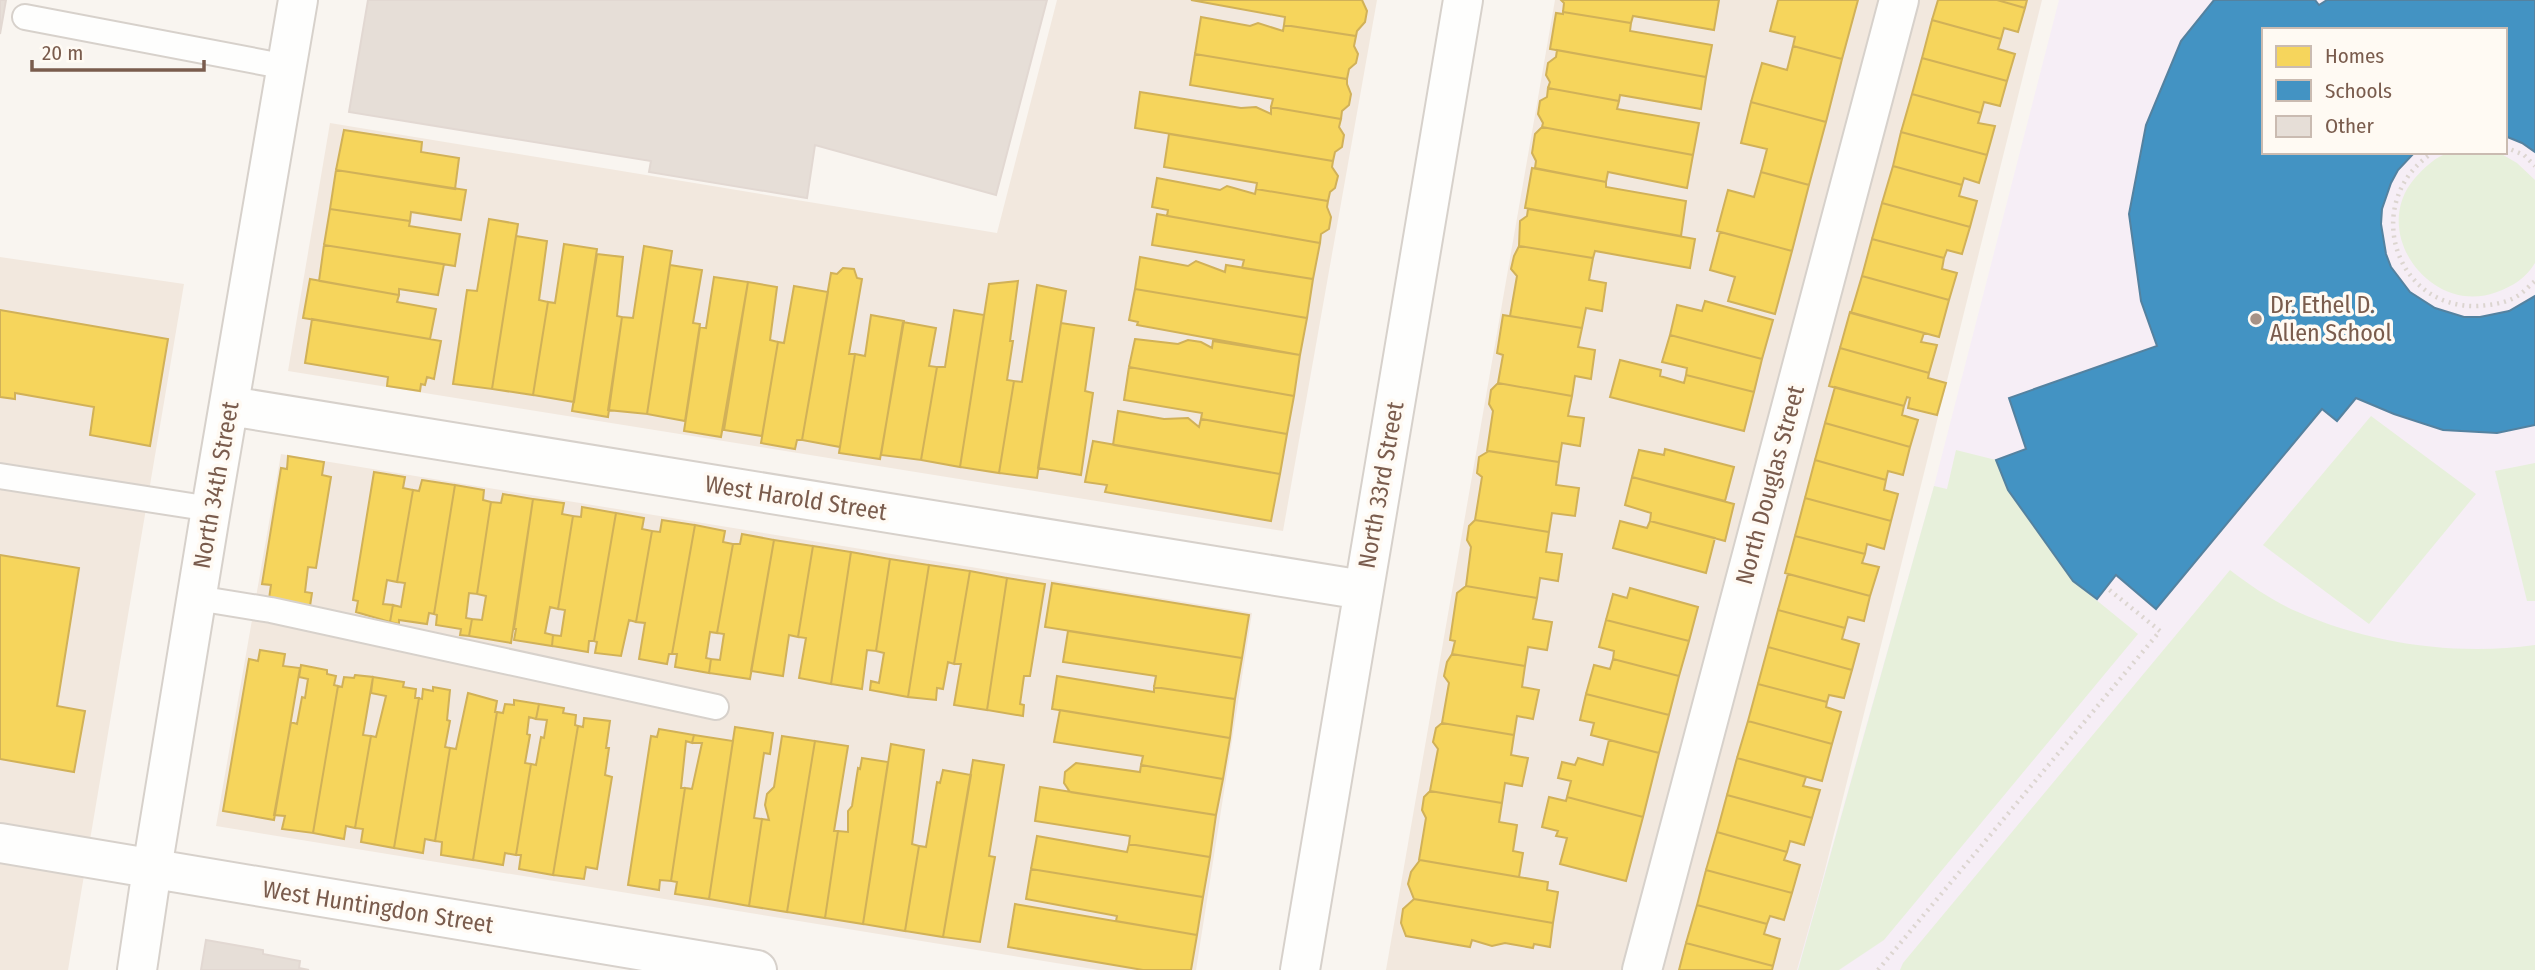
<svg xmlns="http://www.w3.org/2000/svg" width="2535" height="970" viewBox="0 0 2535 970" font-family="'Fira Sans Condensed',sans-serif">
	<style>
		.residential { fill: #f2e8de }
		.education { fill: #f6eef6; fill-rule: evenodd }
		.green { fill: #e7f0db }
		.homes { fill: #f6d55c; stroke: #d1b158; stroke-width: 2 }
		.schools { fill: #4393c3; stroke: #5482a0; stroke-width: 2 }
		.building { fill: #e6ded7; stroke: #e2d8d2; stroke-width: 2 }
		.lines { fill: none; stroke-linecap: round; stroke-linejoin: round }
		.service-casing { stroke: #d7d1cb; stroke-width: 28 }
		.minor-casing { stroke: #d7d1cb; stroke-width: 42 }
		.path { stroke: #dcd5d0; stroke-width: 4.5; stroke-dasharray: 2 5; stroke-linecap: butt }
		.service { stroke: #fefefd; stroke-width: 24 }
		.minor { stroke: #fefefd; stroke-width: 38 }
		.poi-dot { fill: #a69286; stroke: #fffaf3; stroke-width: 2.5 }
		.labels { text-anchor: middle; dominant-baseline: central; stroke-width: 7; stroke-linejoin: round; paint-order: stroke }
		.poi-label { font-size: 24px; fill: #7a5c4d; stroke: #fffaf3; text-anchor: start }
		.street-label { font-size: 24px; fill: #7a5c4d; stroke: #fffaf3 }
	</style>
	<rect width="100%" height="100%" fill="#f9f5f0"/>
	<path class="residential" d="M1057,0H1377L1283,531L288,371L330,123L997,233Z
		M1555,0H2042L1800,970H1386Z
		M0,257L184,284L68,970H0Z
		M281,454L1252,613L1196,970H1099L216,826Z"/>
	<path class="education" d="M2059,0H2535V970H1797L1934,486ZM2264,30H2505V152H2264Z"/>
	<path class="green" d="M2498,152L2517,163L2535,180V263C2526,278 2513,286 2497,292C2431,317 2368,232 2415,178C2424,168 2436,156 2449,153C2464,149 2483,152 2498,152Z
		M2371,416L2476,494L2369,624L2263,545Z
		M1956,450L1996,460L2008,490L2073,581L2138,634L1884,940L1839,970H1798L1934,486L1947,489Z
		M2535,463V601H2527L2495,471Z
		M2230,570C2251,586 2274,602 2298,612C2370,644 2457,656 2535,645V970H1900L1903,963Z"/>
	<path class="homes" d="M1191,0H1362L1367,11L1365,22L1357,31L1356,36L1284,25L1285,17Z
		M1561,0H1719L1714,30L1633,16L1631,23L1563,12L1564,3Z
		M1778,0H1858L1842,59L1793,46L1795,37L1770,31Z
		M1938,0H1997L2025,8L2018,32L2004,28L2001,39L1932,20Z
		M1997,0H2027L2025,8Z
		M1563,12L1631,23L1630,31L1712,45L1706,77L1550,49L1556,13L1563,14Z
		M1201,17L1250,26L1258,23L1283,31L1284,25L1356,36L1354,46L1358,54L1356,63L1349,69L1347,79L1195,54Z
		M1932,20L2001,39L1998,49L2015,54L2007,81L1922,58Z
		M1793,46L1842,59L1826,122L1751,102L1762,63L1787,70Z
		M1557,50L1706,77L1701,109L1620,95L1619,101L1548,88L1550,82L1546,75L1548,63L1556,57Z
		M1195,54L1347,79V84L1351,94L1349,105L1342,111L1341,119L1271,107L1273,99L1190,85Z
		M1922,58L2007,81L2000,106L1984,102L1981,113L1912,94Z
		M1548,88L1619,101L1617,109L1699,123L1693,155L1542,127L1543,123L1538,114L1540,101L1547,97Z
		M1140,92L1241,108L1256,107L1271,114V107L1341,119L1339,127L1344,135L1342,147L1335,152L1333,161L1135,128Z
		M1912,94L1981,113L1978,123L1995,126L1987,155L1901,132Z
		M1751,102L1826,122L1809,185L1761,172L1767,149L1741,143Z
		M1542,127L1693,155L1687,188L1608,172L1606,182L1535,168L1536,161L1532,153L1535,134Z
		M344,130L422,142L421,152L459,158L455,189L336,170Z
		M1901,132L1987,155L1979,183L1964,178L1962,185L1893,166Z
		M1169,134L1333,161L1332,167L1338,176L1335,188L1330,192L1328,201L1256,189L1257,183L1164,167Z
		M1893,166L1962,185L1959,196L1977,201L1970,227L1882,203Z
		M1532,168L1606,182V187L1686,201L1681,236L1525,208Z
		M336,170L466,190L461,220L411,212L410,221L330,209Z
		M1761,172L1809,185L1792,251L1717,231L1728,190L1754,197Z
		M1157,178L1220,190L1227,186L1255,194L1256,189L1328,201L1327,207L1331,217L1329,229L1321,234L1320,243L1167,216L1168,210L1152,207Z
		M1882,203L1970,227L1962,254L1947,250L1944,258L1872,239Z
		M330,209L410,221L409,226L460,234L455,266L324,245Z
		M1528,209L1695,239L1690,268L1595,251L1593,258L1519,246L1520,221L1527,216Z
		M1157,214L1320,243L1313,279L1242,268L1244,260L1152,245Z
		M489,219L518,224L492,389L453,384L467,290L477,291Z
		M1720,232L1792,251L1775,314L1728,301L1735,277L1710,270Z
		M516,236L547,241L539,300L548,302L533,395L492,389Z
		M1872,239L1944,258L1942,269L1957,273L1949,300L1862,276Z
		M564,244L597,249L574,402L533,395L548,302L555,303Z
		M324,245L444,264L438,295L399,289V295L319,281Z
		M644,246L672,251L647,414L608,410L622,317L633,318Z
		M1519,246L1593,258L1589,280L1606,283L1602,311L1586,308L1582,328L1510,316L1517,276L1511,269L1514,256Z
		M597,254L623,257L617,316L622,317L608,417L572,411Z
		M1140,257L1188,266L1196,261L1225,272L1226,265L1313,279L1307,318L1135,289Z
		M670,265L702,270L693,323L700,324L685,421L647,414Z
		M843,268L854,269L857,278L862,279L849,354H855L840,447L802,440L831,273L837,274Z
		M1862,276L1949,300L1939,337L1851,313Z
		M714,277L748,282L721,437L684,431L700,327L706,328Z
		M310,279L399,295L397,302L436,309L430,339L303,318Z
		M1018,281L1010,341H1013L1007,380L1014,381L999,473L960,467L989,284Z
		M748,282L777,287L770,340L778,342L762,436L724,430Z
		M1037,285L1066,291L1037,478L999,473L1014,381L1022,382Z
		M794,286L828,292L802,440H797L795,449L761,443L778,342L784,343Z
		M1135,289L1307,318L1300,355L1137,325L1138,322L1129,320Z
		M1705,301L1773,320L1762,359L1670,335L1677,305L1702,311Z
		M0,310L168,339L150,446L90,435L94,407L15,393V399L0,397Z
		M954,310L984,315L960,467L921,460L937,367H945Z
		M1850,312L1924,333L1921,342L1937,345L1929,373L1840,348Z
		M871,315L904,321L880,459L839,453L855,354L865,356Z
		M1503,315L1582,328L1578,347L1595,350L1591,379L1575,376L1572,396L1498,383L1503,355L1497,353Z
		M312,319L441,341L434,379L427,377L425,385L421,384L420,391L387,386L388,377L305,363Z
		M903,322L936,328L929,366L937,367L921,460L881,455Z
		M1061,323L1094,328L1085,391L1093,393L1081,475L1038,468Z
		M1670,335L1762,359L1754,392L1686,375L1687,368L1662,362Z
		M1135,339L1178,344L1188,340L1201,342L1212,348L1213,341L1300,355L1294,396L1129,367Z
		M1840,348L1929,373L1928,378L1946,383L1937,415L1908,408L1910,398L1907,397L1904,406L1829,386Z
		M1620,360L1661,370L1660,376L1684,383L1686,375L1754,392L1744,431L1610,397Z
		M1129,367L1294,396L1287,434L1201,419L1202,413L1124,400Z
		M1498,383L1572,396L1568,416L1584,418L1580,446L1562,443L1559,462L1487,451L1493,411L1489,404L1491,390Z
		M1835,387L1904,406L1902,415L1918,420L1910,447L1825,423Z
		M1118,411L1164,419L1188,418L1199,427L1201,419L1287,434L1280,474L1113,445Z
		M1825,423L1910,447L1903,475L1888,471L1886,480L1815,460Z
		M1093,441L1280,474L1271,521L1105,492L1107,485L1085,482Z
		M1665,449L1734,467L1725,501L1632,477L1639,450L1664,455Z
		M1489,451L1559,462L1556,485L1579,488L1575,516L1552,513L1549,532L1475,520L1482,477L1477,473L1479,457Z
		M288,456L324,462L322,475L331,477L316,568L308,567L305,592L312,593L310,606L269,599L271,585L262,584L281,468L287,469Z
		M1815,460L1886,480L1884,490L1898,494L1891,521L1805,498Z
		M374,472L405,477L403,488L413,490L397,582L387,580L383,604L393,605L390,622L356,612L358,601L353,600Z
		M1632,477L1734,504L1725,541L1650,521L1651,513L1625,505Z
		M422,480L455,485L434,614L429,613L427,624L399,620V624L390,622L393,605L401,607L405,583L397,582L413,490L419,491Z
		M455,485L484,490L483,500L491,502L477,594L469,593L466,618L472,619L469,636L460,635L461,629L436,625L437,615L434,614Z
		M503,494L533,499L511,643L469,636L472,619L482,620L486,596L477,594L491,502L501,503Z
		M1805,498L1891,521L1884,549L1867,544L1865,554L1795,536Z
		M533,499L564,503L562,514L573,516L558,609L550,607L545,633L553,635L552,646L514,640L516,629H514Z
		M582,507L616,513L594,641H589L588,652L552,646L553,635L561,636L565,610L558,609L573,516L581,517Z
		M616,513L644,518L642,529L652,531L636,622L629,620L621,656L595,653L597,642L594,641Z
		M662,520L695,525L672,654H669L667,664L639,659L645,623L636,622L652,531L660,532Z
		M1475,520L1549,532L1546,552L1562,554L1558,581L1540,578L1537,598L1466,586L1471,547L1467,540L1469,526Z
		M1620,521L1647,528L1650,521L1715,538L1706,573L1613,548Z
		M695,525L725,531L723,542L733,544L717,633L710,632L706,658L711,659L709,673L675,667L677,654H672Z
		M742,534L774,540L750,679L709,673L711,659L720,660L724,634L717,633L733,544H740Z
		M1795,536L1865,554L1862,563L1879,567L1870,596L1785,573Z
		M774,540L813,546L798,637L789,635L783,676L751,671Z
		M813,546L851,552L831,684L799,678L806,638L798,637Z
		M851,552L890,559L876,651L867,650L862,689L831,684Z
		M0,555L79,568L57,706L85,711L74,772L0,759Z
		M890,559L929,565L908,697L870,690L871,681L879,683L884,653L876,651Z
		M929,565L970,571L954,664L948,662L943,689L937,688L936,700L908,697Z
		M970,571L1007,578L987,710L954,705L961,664H954Z
		M1788,574L1870,596L1864,621L1848,617L1845,628L1778,610Z
		M1007,578L1045,584L1030,676H1024L1020,704L1024,705L1023,716L987,710Z
		M1052,583L1249,615L1242,658L1045,627Z
		M1466,586L1537,598L1533,619L1552,622L1547,650L1528,647L1525,666L1452,654L1455,641L1450,640L1457,593Z
		M1630,588L1698,607L1689,641L1606,620L1613,594L1627,598Z
		M1778,610L1845,628L1842,639L1859,644L1852,670L1768,647Z
		M1606,620L1689,641L1679,676L1613,659L1614,651L1599,647Z
		M1068,631L1242,658L1235,699L1154,687L1156,676L1063,662Z
		M1768,647L1852,670L1844,698L1829,695L1827,702L1758,684Z
		M260,650L285,654L283,666L300,668L274,820L223,811L249,659L258,661Z
		M1452,654L1525,666L1522,687L1539,690L1533,719L1517,716L1514,735L1442,723L1449,683L1444,676L1447,662Z
		M1613,659L1679,676L1669,715L1586,694L1594,665L1610,669Z
		M301,665L327,670V674L336,676L334,685L338,686L313,833L282,829L285,816L274,815L291,722L297,724L302,697L305,698L308,679L299,677Z
		M355,675L373,677L363,735L371,736L355,828L346,826L344,839L313,833L338,686L342,687L344,677L354,678Z
		M1057,676L1154,692V687L1235,699L1230,738L1052,709Z
		M373,677L404,682L403,687L416,689L415,698H419L394,848L361,842L363,829L355,828L371,736L376,737L386,696L371,693Z
		M1758,684L1827,702L1826,707L1841,712L1832,744L1748,721Z
		M433,687L450,690L447,720L450,721L445,747L450,748L435,841L425,839L423,853L394,848L419,698L422,699L423,689L433,691Z
		M468,693L497,701L495,712H497L473,860L441,855L442,842L435,841L450,748L456,749Z
		M1586,694L1669,715L1659,753L1591,735L1594,723L1580,720Z
		M514,700L539,704L536,719L529,717L527,734L530,735L525,763L531,764L516,855L505,853L503,865L473,860L497,712L503,713L505,704L514,705Z
		M539,704L564,708L563,713L576,715L575,725L578,726L553,875L519,869L521,855H516L531,764L536,765L541,737L544,738L547,720L536,719Z
		M1060,710L1230,738L1223,779L1141,765L1143,756L1054,742Z
		M584,718L610,721L606,748H609L605,775L612,777L597,869L586,867L584,879L553,875L578,726L583,727Z
		M1748,721L1832,744L1822,781L1737,758Z
		M1442,723L1514,735L1511,755L1528,758L1522,786L1505,783L1502,803L1430,791L1438,749L1433,742L1436,728Z
		M735,727L773,733L770,754L764,753L754,818L762,819L749,906L709,899Z
		M659,729L694,735L692,743L686,741L681,788H685L671,881L660,880L659,890L628,885L651,736L657,737Z
		M694,735L733,741L709,899L675,894L677,882L671,881L685,788L692,789L702,743H692Z
		M782,736L815,741L787,912L749,906L762,819L769,820L765,805L767,794L774,787Z
		M1609,740L1659,753L1643,817L1567,797L1571,781L1558,778L1562,762L1575,765L1578,758L1603,765Z
		M815,741L848,746L834,831H838L825,918L787,912Z
		M891,744L924,750L912,844L919,846L905,931L863,924Z
		M862,758L888,762L863,924L825,918L838,831L848,832V811L852,806L858,768L860,769Z
		M1737,758L1806,777L1803,786L1820,790L1812,818L1727,795Z
		M973,760L1004,765L989,856L995,857L980,942L943,937Z
		M1076,763L1140,772L1141,765L1223,779L1216,815L1070,792L1064,783L1065,772Z
		M943,770L971,775L943,937L905,931L919,846L926,847L937,782L940,783Z
		M1040,787L1216,815L1210,857L1129,844L1130,836L1035,821Z
		M1430,791L1502,803L1499,822L1517,825L1513,851L1523,853L1519,877L1419,860L1426,818L1422,810L1424,797Z
		M1727,795L1812,818L1804,845L1790,841L1787,852L1717,832Z
		M1549,797L1566,801L1567,797L1643,817L1626,881L1560,864L1567,838L1556,836L1558,831L1542,827Z
		M1717,832L1787,852L1784,860L1800,865L1792,893L1706,870Z
		M1037,836L1127,852L1129,844L1210,857L1203,897L1031,869Z
		M1420,860L1548,882L1547,890L1558,892L1553,923L1414,899L1408,884L1411,872Z
		M1031,869L1203,897L1197,935L1116,921L1117,916L1026,899Z
		M1706,870L1792,893L1784,920L1770,916L1767,924L1697,905Z
		M1414,899L1553,923L1550,947L1534,944L1533,948L1505,943L1492,946L1472,940L1470,947L1406,936L1401,923L1403,909Z
		M1015,904L1197,935L1191,970H1143L1008,947Z
		M1697,905L1767,924L1764,934L1780,939L1773,966L1686,943Z
		M1686,943L1773,966L1772,970H1679Z"/>
	<path class="schools" d="M2214,0H2315L2319,5L2327,0H2535V152L2522,143L2505,136V30H2264V152H2415L2398,170L2391,183L2382,209L2381,224L2386,254L2391,267L2410,292L2435,308L2464,317H2480L2509,311L2535,296V425L2497,433L2443,430L2394,414L2356,398L2337,421L2322,409L2156,609L2116,575L2097,599L2073,581L2008,490L1996,460L2026,449L2009,398L2157,346L2141,301L2129,214L2146,125L2181,41Z"/>
	<path class="building" d="M0,0H6L0,34Z
		M368,0H1047L996,195L815,145L807,198L649,172L651,161L349,112Z
		M206,940L263,950V954L300,961L299,968L309,970H201Z"/>
	<g class="lines">
		<g class="service-casing">
			<path id="service" d="M25,17L287,67
				M0,476L211,509
				M197,598L271,610L716,707"/>
		</g>
		<g class="minor-casing">
			<path id="minor" d="M230,406L1363,590
				M0,843L757,970
				M137,970L152,869L211,509L298,0
				M1300,970L1463,0
				M1642,970L1899,0"/>
		</g>
		<path class="path" d="M2505,147L2524,155L2535,166
			M2434,152C2361,198 2392,309 2478,306C2492,305 2507,303 2519,295C2525,291 2530,285 2535,281
			M1878,970L2160,631L2107,588"/>
		<use href="#service" class="service"/>
		<use href="#minor" class="minor"/>
	</g>
	<circle class="poi-dot" cx="2256" cy="319" r="7"/>
	<g class="labels">
		<g class="poi-label">
			<text x="2270" y="305">Dr. Ethel D.<tspan x="2270" dy="28">Allen School</tspan></text>
		</g>
		<g class="street-label">
			<text transform="translate(216 485) rotate(-80)">North 34th Street</text>
			<text transform="translate(1381 485) rotate(-80)">North 33rd Street</text>
			<text transform="translate(1770 485) rotate(-75)">North Douglas Street</text>
			<text transform="translate(796 498) rotate(9)">West Harold Street</text>
			<text transform="translate(378 907) rotate(9)">West Huntingdon Street</text>
		</g>
	</g>
	<rect x="2262" y="28" width="245" height="126" fill="#fffaf3" stroke="#cabbb1" stroke-width="2"/>
	<rect x="2276" y="46" width="35" height="21" fill="#f6d55c" stroke="#cabbb1" stroke-width="2"/>
	<text x="2325" y="63" font-size="21" fill="#7a5c4d">Homes</text>
	<rect x="2276" y="80" width="35" height="21" fill="#4393c3" stroke="#cabbb1" stroke-width="2"/>
	<text x="2325" y="98" font-size="21" fill="#7a5c4d">Schools</text>
	<rect x="2276" y="116" width="35" height="21" fill="#e6ded7" stroke="#cabbb1" stroke-width="2"/>
	<text x="2325" y="133" font-size="21" fill="#7a5c4d">Other</text>
	<path d="M32 60v10h172v-10" fill="none" stroke="#7a5c4d" stroke-width="3.5"/>
	<text x="42" y="60" font-size="21" fill="#7a5c4d" stroke="#fffaf3" stroke-width="5" paint-order="stroke">20 m</text>
</svg>
